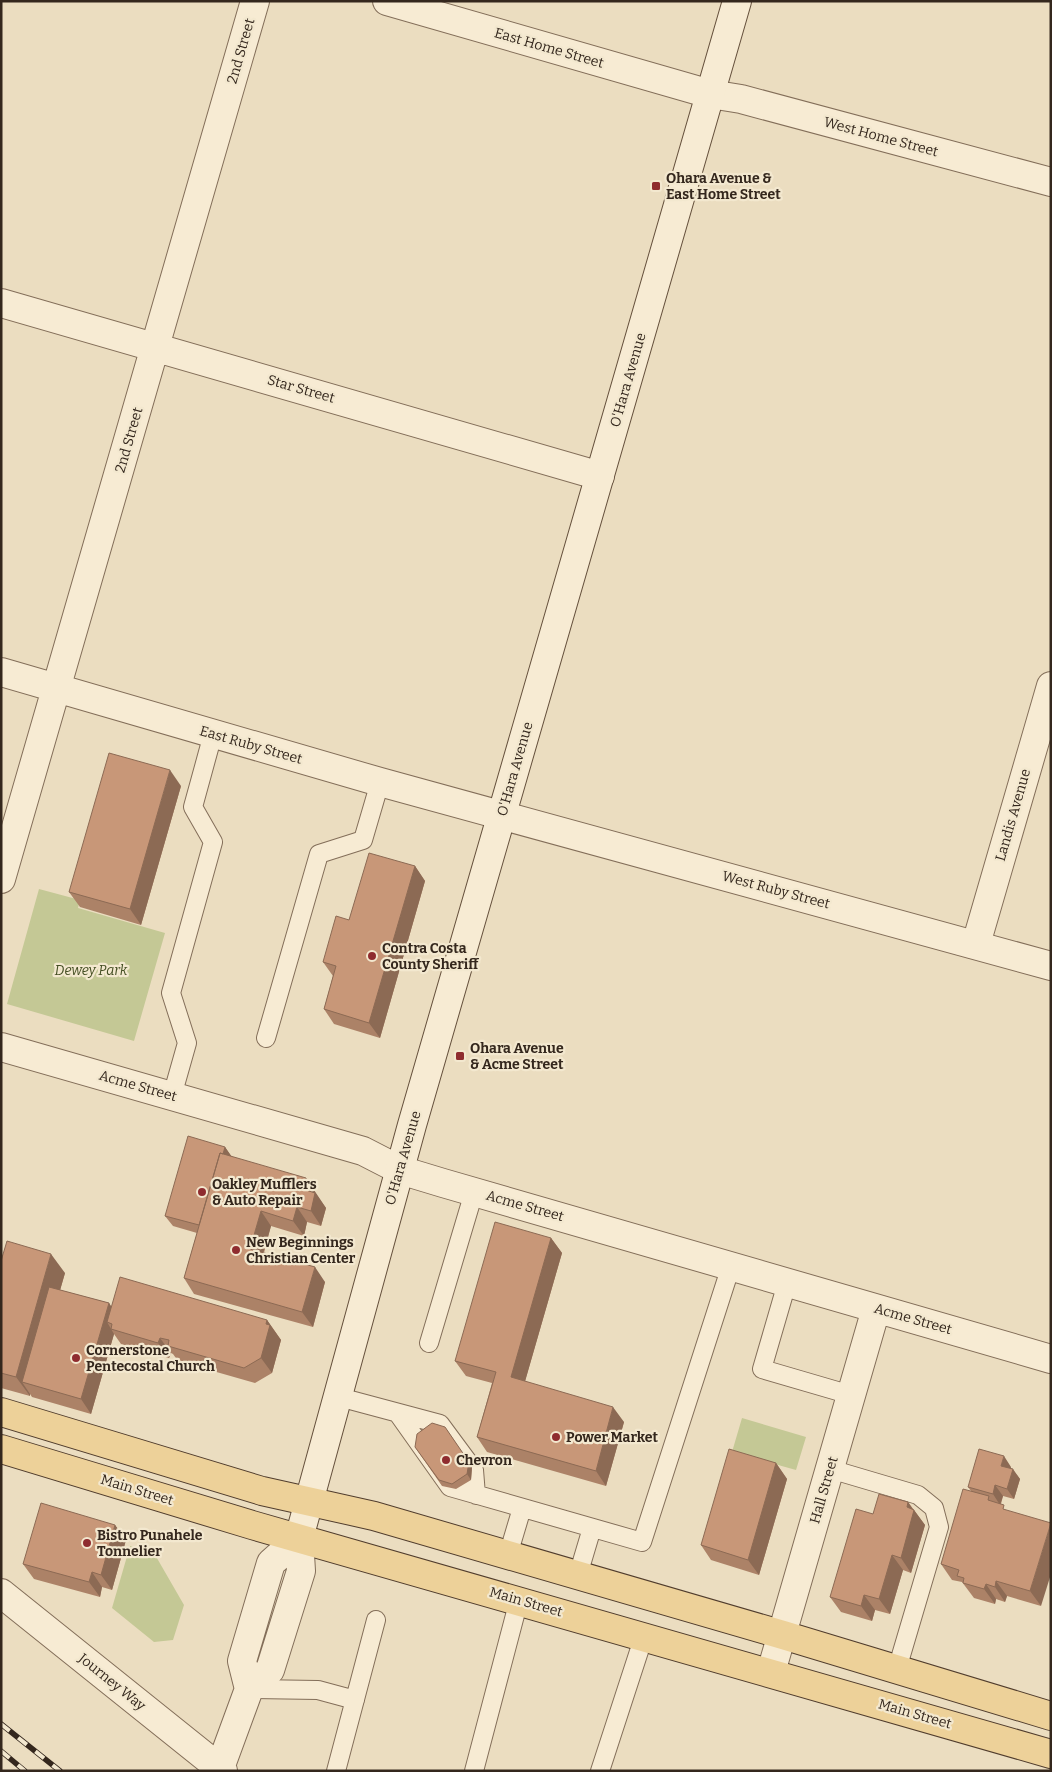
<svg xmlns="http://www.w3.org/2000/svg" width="1052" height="1772" viewBox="0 0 1052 1772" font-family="Bitter,serif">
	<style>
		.green { fill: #c4c895 }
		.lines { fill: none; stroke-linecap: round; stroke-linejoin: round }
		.lane-casing { stroke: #836e59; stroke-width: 20 }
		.street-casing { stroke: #836e59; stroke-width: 30 }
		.secondary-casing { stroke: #65503c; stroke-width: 30 }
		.primary-casing { stroke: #513d2d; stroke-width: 30 }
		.lane { stroke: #f7ebd3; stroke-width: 18 }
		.street { stroke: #f7ebd3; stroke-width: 28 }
		.secondary { stroke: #f7ebd3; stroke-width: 28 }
		.primary { stroke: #edd199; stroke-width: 28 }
		.rail-casing { stroke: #34271d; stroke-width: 5.5 }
		.rail { stroke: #f3e8cf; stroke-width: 4; stroke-dasharray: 11; stroke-linecap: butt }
		.wall { fill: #ac8267 }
		.shaded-wall { fill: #8c6a54 }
		.building { fill: #c89778; stroke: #8c6a54 }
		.poi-dot { fill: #8f2c2f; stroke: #f3e8cf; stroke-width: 2 }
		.labels { text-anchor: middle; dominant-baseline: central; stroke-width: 4.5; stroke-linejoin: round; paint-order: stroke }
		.street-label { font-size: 14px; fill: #34271d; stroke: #f3e8cf }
		.poi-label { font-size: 14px; font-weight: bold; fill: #34271d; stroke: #f3e8cf; text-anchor: start }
		.park-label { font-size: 14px; font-style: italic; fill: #454f24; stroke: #f3e8cf }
	</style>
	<rect width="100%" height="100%" fill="#ebddc0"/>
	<path class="green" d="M39,889L80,900L78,908L165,933L134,1041L7,1004Z
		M742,1418L806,1437L796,1470L732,1452Z
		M130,1546L154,1553L184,1605L173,1640L154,1642L112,1608Z"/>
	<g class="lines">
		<g class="lane-casing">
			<path id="lane" d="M266,1038L319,854L363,840L380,782
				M172,1096L187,1043L171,993L213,842L193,807L213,734
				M787,1283L762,1369L851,1395
				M429,1343L474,1192
				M339,1397L440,1424L474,1470L476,1495
				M399,1415L450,1487L642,1542L731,1266
				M830,1469L918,1495L934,1508L939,1527L897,1669
				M508,1555L522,1508
				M578,1575L592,1528
				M249,1689L318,1690L355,1700
				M336,1771L376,1620
				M474,1771L519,1600
				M600,1771L644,1636"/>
		</g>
		<g class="street-casing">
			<path id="street" d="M387,1L710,94L741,99L1051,182
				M1,303L600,476
				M1,672L380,782L1051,966
				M1,879L255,1
				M976,944L1051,686
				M1,1047L363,1151L400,1170L443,1183L1051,1359
				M1,1593L223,1771
				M771,1672L876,1309
				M249,1689L242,1661L271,1563L299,1538
				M220,1768L249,1689L270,1670L301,1571L299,1538"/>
		</g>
		<g class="secondary-casing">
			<path id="secondary" d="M299,1538L412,1125L737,1"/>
		</g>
		<g class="primary-casing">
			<path id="primary" d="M1,1412L262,1491L374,1516L783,1635L1051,1716
				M1,1449L252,1525L1051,1754"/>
		</g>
		<use href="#lane" class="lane"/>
		<use href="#street" class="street"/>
		<use href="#secondary" class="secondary"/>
		<use href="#primary" class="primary"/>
		<g class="rail-casing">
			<path id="rail" d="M1,1724L60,1771
				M1,1751L25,1771"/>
		</g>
		<use href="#rail" class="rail"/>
	</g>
	<path class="wall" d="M181,786L141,925L80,907L69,892Z
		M415,866L425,881L380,1038L334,1024L324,1009L333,976L323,962L349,920Z
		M225,1147L231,1156L316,1193V1194L326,1208L321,1226L307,1222L304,1236L271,1226L264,1253L325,1282L313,1327L194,1294L184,1278L197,1233L173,1226L165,1216Z
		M551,1238L562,1253L525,1381L624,1422L606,1486L487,1452L477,1437L492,1383L466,1376L455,1361Z
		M1,1261L65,1273L60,1290L109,1303L111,1307L267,1320L281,1340L272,1373L255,1383L178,1361L173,1354L171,1353L169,1358L121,1344L114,1334L91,1414L32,1397L30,1394V1396L1,1388Z
		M415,1447L472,1467L471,1480L456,1489L442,1486Z
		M776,1463L787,1479L759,1575L711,1560L701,1545Z
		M1011,1467V1468L1020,1479L1014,1499L1003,1496L1001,1504L1041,1606L1007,1596L1005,1602L996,1599L995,1604L974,1598L962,1582L952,1580L941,1564L971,1491L968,1487Z
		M908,1502L925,1525L911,1573L903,1570L890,1614L875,1610L872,1621L841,1612L830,1597Z
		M115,1525L126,1540L112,1590L102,1587L100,1597L34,1579L23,1564Z"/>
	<path class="shaded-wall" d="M170,770L181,786L141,925L130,909Z
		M415,866L425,881L380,1038L369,1023Z
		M225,1147L232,1157L202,1226Z
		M306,1178L326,1208L321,1226L311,1211L303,1189Z
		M297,1207L307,1222L304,1236L293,1221Z
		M261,1211L271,1226L260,1264L250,1249Z
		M551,1238L562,1253L522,1392L511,1377Z
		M51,1254L65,1273L33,1385L22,1382L30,1394V1396L16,1377Z
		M315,1267L325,1282L313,1327L302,1312Z
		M109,1303L119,1318L112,1324L107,1322L114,1334L91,1414L81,1399Z
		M267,1320L281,1340L272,1373L261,1358Z
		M160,1338L171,1353L169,1358L158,1343Z
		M613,1407L624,1422L606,1486L596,1471Z
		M445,1427L472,1467L471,1480L467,1474Z
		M1004,1456L1011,1467L1009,1476L1001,1466Z
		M776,1463L787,1479L759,1575L748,1560Z
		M1013,1469L1020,1479L1014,1499L1007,1489Z
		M995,1485L1003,1496L1000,1505L993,1494Z
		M908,1502L914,1511V1510L925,1525L911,1573L901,1558L907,1507Z
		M1051,1523V1574L1041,1606L1030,1591Z
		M115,1525L126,1540L112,1590L101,1575Z
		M892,1555L903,1570L890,1614L879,1599Z
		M92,1572L102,1587L100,1597L89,1582Z
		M996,1581L1007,1596L1005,1602L995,1587Z
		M986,1584L996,1599L995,1604L984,1589Z
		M864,1595L875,1610L872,1621L861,1606Z"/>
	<path class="building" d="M109,753L170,770L130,909L69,892Z
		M369,853L415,866L369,1023L324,1009L336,966L323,962L336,916L349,920Z
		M188,1136L225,1147L223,1154L220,1153L199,1225L165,1216Z
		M220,1153L306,1178L303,1189L315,1193L311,1211L297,1207L293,1221L261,1211L250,1249L315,1267L302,1312L184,1278Z
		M495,1222L551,1238L511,1377L613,1407L596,1471L477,1437L496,1372L455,1361Z
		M7,1241L51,1254L16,1377L1,1373V1261Z
		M120,1277L267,1320L266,1324L270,1325L261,1358L244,1368L168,1346L169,1340L160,1338L158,1343L111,1329L112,1324L107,1322Z
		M49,1287L109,1303L81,1399L22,1382Z
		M432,1423L445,1427L469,1462L467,1474L452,1484L439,1480L415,1447L417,1434Z
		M729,1449L776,1463L748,1560L701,1545Z
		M979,1449L1004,1456L1001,1466L1013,1469L1007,1489L995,1485L993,1494L968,1487Z
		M963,1489L989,1496L988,1500L1004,1505L1003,1509L1051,1523L1030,1591L996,1581L995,1587L986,1584L984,1589L963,1583L964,1578L957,1576L959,1570L941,1564Z
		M879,1494L908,1502L907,1507L914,1510L901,1558L892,1555L879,1599L864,1595L861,1606L830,1597L856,1509L873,1514Z
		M41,1503L115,1525L101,1575L92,1572L89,1582L23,1564Z"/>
	<g class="poi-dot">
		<rect x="651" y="181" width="10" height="10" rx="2.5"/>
		<circle cx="372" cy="956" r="5"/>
		<rect x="455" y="1051" width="10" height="10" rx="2.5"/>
		<circle cx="202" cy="1192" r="5"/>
		<circle cx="236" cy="1250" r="5"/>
		<circle cx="76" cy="1358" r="5"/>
		<circle cx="556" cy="1437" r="5"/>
		<circle cx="446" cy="1460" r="5"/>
		<circle cx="87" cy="1543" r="5"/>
	</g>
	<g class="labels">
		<g class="street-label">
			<text transform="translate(549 48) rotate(16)">East Home Street</text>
			<text transform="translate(241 51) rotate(-74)">2nd Street</text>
			<text transform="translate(881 137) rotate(15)">West Home Street</text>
			<text transform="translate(628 380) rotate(-74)">O'Hara Avenue</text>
			<text transform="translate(301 389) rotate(16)">Star Street</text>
			<text transform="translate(129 440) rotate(-74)">2nd Street</text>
			<text transform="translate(251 745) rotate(16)">East Ruby Street</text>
			<text transform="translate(515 769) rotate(-74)">O'Hara Avenue</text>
			<text transform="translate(1013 815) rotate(-74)">Landis Avenue</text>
			<text transform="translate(776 890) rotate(15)">West Ruby Street</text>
			<text transform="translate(138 1086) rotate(16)">Acme Street</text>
			<text transform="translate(403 1158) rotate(-74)">O'Hara Avenue</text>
			<text transform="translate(525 1206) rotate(16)">Acme Street</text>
			<text transform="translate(913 1319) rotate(16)">Acme Street</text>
			<text transform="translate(137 1490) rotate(17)">Main Street</text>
			<text transform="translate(824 1490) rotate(-74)">Hall Street</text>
			<text transform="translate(526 1602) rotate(16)">Main Street</text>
			<text transform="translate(112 1682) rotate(39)">Journey Way</text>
			<text transform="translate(915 1714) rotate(16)">Main Street</text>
		</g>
		<g class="poi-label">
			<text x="666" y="178">Ohara Avenue &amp;<tspan x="666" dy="16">East Home Street</tspan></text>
			<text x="382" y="948">Contra Costa<tspan x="382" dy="16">County Sheriff</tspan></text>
			<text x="470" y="1048">Ohara Avenue<tspan x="470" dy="16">&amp; Acme Street</tspan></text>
			<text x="212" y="1184">Oakley Mufflers<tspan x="212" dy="16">&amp; Auto Repair</tspan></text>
			<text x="246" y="1242">New Beginnings<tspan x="246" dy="16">Christian Center</tspan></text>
			<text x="86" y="1350">Cornerstone<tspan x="86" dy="16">Pentecostal Church</tspan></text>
			<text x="566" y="1437">Power Market</text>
			<text x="456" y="1460">Chevron</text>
			<text x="97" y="1535">Bistro Punahele<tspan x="97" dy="16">Tonnelier</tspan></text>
		</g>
		<g class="park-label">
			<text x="91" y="970">Dewey Park</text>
		</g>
	</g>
	<rect width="1052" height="1772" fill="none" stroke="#34271d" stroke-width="5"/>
</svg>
